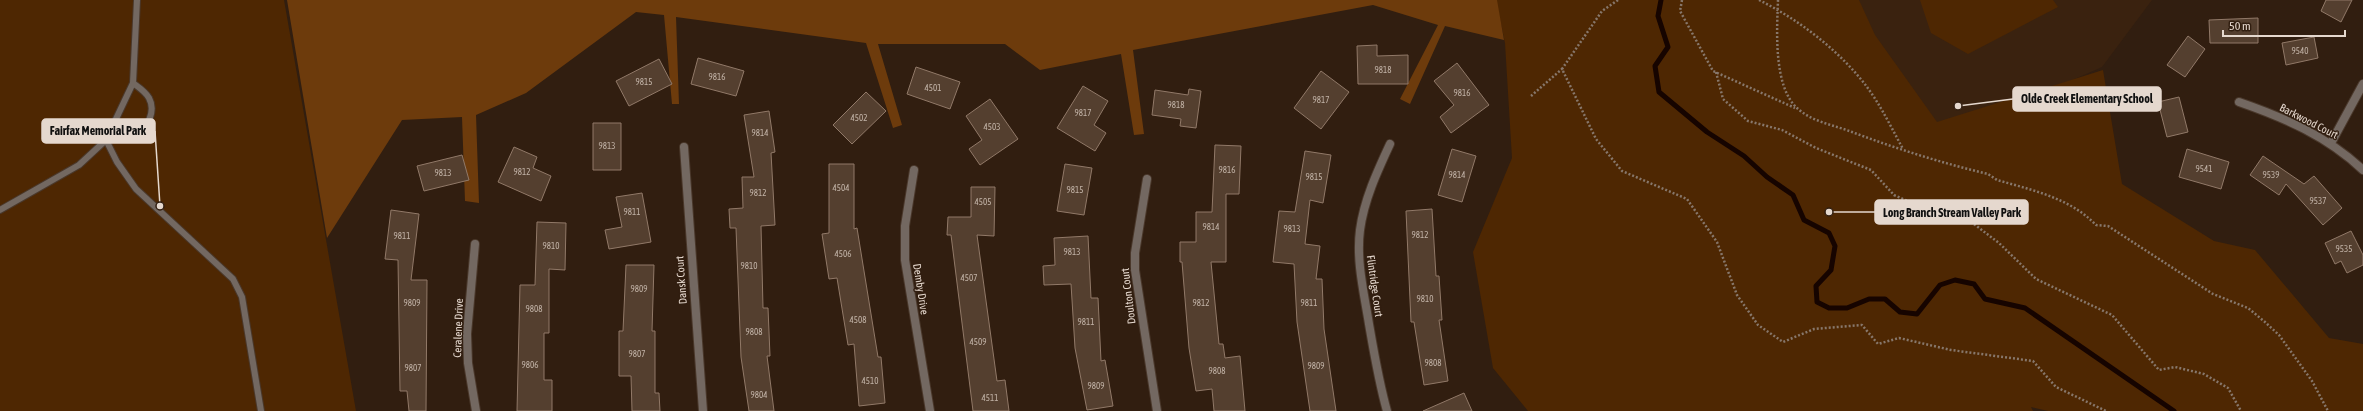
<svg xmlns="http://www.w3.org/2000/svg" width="2363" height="411" viewBox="0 0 2363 411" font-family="'Asap Condensed',sans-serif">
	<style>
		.built { fill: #3a220f }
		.green { fill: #4e2702 }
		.forest { fill: #6d3b0c }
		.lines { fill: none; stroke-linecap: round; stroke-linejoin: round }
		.stream { stroke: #160400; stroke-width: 5 }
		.building { fill: #543f2f; stroke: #917968 }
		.lane-casing { stroke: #4a382b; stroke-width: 8 }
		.street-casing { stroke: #4a382b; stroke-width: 10 }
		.path { stroke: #87776b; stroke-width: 2.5; stroke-dasharray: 2 2; stroke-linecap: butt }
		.lane { stroke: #736861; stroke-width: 6 }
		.street { stroke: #736861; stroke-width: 8 }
		.labels { text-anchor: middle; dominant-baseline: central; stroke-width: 3; stroke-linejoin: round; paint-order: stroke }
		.number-label { font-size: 9px; fill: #c1b2a6 }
		.street-label { font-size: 11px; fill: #e5d8ce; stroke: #311e10 }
		.leader { fill: none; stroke: #e5d8ce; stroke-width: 1.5 }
		.callout-dot { fill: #e5d8ce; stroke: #311e10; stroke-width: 1.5 }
		.callout { fill: #e5d8ce; stroke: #e5d8ce; stroke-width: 1.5 }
		.callout-label { font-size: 12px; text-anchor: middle; font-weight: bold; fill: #111 }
	</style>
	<rect width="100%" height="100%" fill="#311e10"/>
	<path class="built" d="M1858,0H2152L2102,67L1922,146Z"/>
	<path class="green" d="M0,0H284L356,411H0Z
		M1496,0H1859L1875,35L1937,122L2103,70L2122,184L2214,241L2255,250L2329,338L2363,344V411H2048L2031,407L2033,411H1528L1493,368L1473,252L1512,158L1505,43Z
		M1920,0H2053L2058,7L1968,54L1931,33Z"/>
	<path class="forest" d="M287,0H1497L1504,40L1445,26L1410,104L1400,99L1438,25L1373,5L1133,50L1144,134L1134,135L1121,54L1040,70L1005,44H878L902,125L893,128L866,43L676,17L679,104H672L664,15L636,12L526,93L476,115L479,203L465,201L462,117L402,120L327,238Z"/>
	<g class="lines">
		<path class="stream" d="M1661,0L1658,16L1668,47L1655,66L1659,92L1707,132L1744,156L1767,177L1793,195L1804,220L1829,233L1835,246L1831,270L1816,286L1817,302L1829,308H1847L1869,299H1885L1900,312L1917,314L1940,285L1955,280L1974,284L1985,299L2025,308L2174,411"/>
	</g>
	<path class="building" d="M2326,0H2352L2341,22L2321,11Z
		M2258,18V43H2210L2209,20Z
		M2188,36L2205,49L2185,77L2167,65Z
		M2314,37L2318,58L2286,65L2282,43Z
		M1377,45V56L1408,55V84H1358L1357,46Z
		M698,58L744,71L736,96L691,84Z
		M659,59L672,84L629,106L616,81Z
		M1457,63L1489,105L1451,133L1440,117L1454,105L1434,81Z
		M916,67L960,82L950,109L907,94Z
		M1321,71L1349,92L1321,129L1294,108Z
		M1083,86L1108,101L1094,125L1106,133L1095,151L1057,128Z
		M1189,89L1201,91L1196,128L1180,126L1181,119L1152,115L1155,90L1188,95Z
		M866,92L886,111L852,144L833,125Z
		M2179,97L2188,132L2167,137L2158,102Z
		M990,99L1018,139L980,165L969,149L982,140L966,116Z
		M769,111L775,152L771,153L775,225L761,226L763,308H768L770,356H767L774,411H749L741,357L736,228H730L729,209L743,208L742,177H754L744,115Z
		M593,123H621V170H593Z
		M1215,145L1241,146L1239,194H1226V262H1211L1219,344H1223L1225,358L1240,356L1245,411H1214L1212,389L1196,391L1189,348L1182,262H1180V242H1196V212H1212Z
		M514,147L537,157L533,168L551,176L541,201L498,182Z
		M1452,149L1476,156L1462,202L1438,195Z
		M2187,149L2229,162L2221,189L2179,177Z
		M1305,151L1331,155L1323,203L1310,200L1305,244L1320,246L1316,279H1322L1324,329L1336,411H1310L1297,322L1294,264L1273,262L1279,211L1295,212Z
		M462,155L469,180L424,191L417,166Z
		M2263,156L2304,184L2314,176L2342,208L2323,225L2286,184L2279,195L2250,175Z
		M829,164H854V229L857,228L878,357H881L885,403L859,406L854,344L848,345L837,278L829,279L822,234L829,233Z
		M1065,164L1092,168L1084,215L1057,211Z
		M971,187H995L994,236L977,235L997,381L1005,380L1009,411H973L951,235H947L948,217H971Z
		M642,193L651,242L609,249L605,230L622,227L616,197Z
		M1432,209L1436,276H1439L1442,320H1439L1448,381L1424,385L1414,322H1411L1406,211Z
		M391,210L419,214L411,280H427L426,411H409L407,391H400L398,260L385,259Z
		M537,222L566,223L565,270L549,269V333H544V380H552V411H517L520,285H535Z
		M2351,231L2363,255V265L2347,273L2341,261L2335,264L2325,243Z
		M1088,236L1091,298H1098L1101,361L1105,360L1113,406L1087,410L1075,348L1071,284L1044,285L1043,266L1055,265L1054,238Z
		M626,265H654L652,331H655V393H659L660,411H632L631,376H619V331H623Z
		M1464,393L1472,411H1423Z"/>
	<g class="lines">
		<g class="lane-casing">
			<path id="lane" d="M110,134C118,135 127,137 135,134C148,129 156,111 149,98C145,91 138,87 133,83
				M106,140L117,162L136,189L233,279L242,297L261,411
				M0,210L79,165L106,140L133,83L137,0"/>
		</g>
		<g class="street-casing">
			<path id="street" d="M2239,102C2285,118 2327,136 2363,170
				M2331,143L2363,84
				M684,147L703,411
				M914,170L905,226V260L930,411
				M1147,179L1135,253V270L1157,411
				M475,244L467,334L468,363L476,411
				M1387,411C1379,383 1374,353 1369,324C1364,293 1356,261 1360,230C1364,200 1377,172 1390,144"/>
		</g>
		<path class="path" d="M1618,0L1602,11L1562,69L1596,139L1622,171L1687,199L1717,242L1737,295L1758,325L1783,342L1814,329L1862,325L1878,344L1899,338L1951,350L2033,361L2056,387L2106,411
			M1682,0L1680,11L1713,71L1795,108
			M1759,0C1799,20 1836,48 1864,83C1879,102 1891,127 1903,149
			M1778,0C1777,29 1773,86 1797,108C1812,122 1834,125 1852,132C1897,149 1942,163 1988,174L1997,180C2032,190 2070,198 2096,225L2108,226L2213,294L2248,308L2265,322L2279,335L2312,381L2328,411
			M1716,72L1723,99L1748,121L1782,130L1816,148L1871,170L1894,195L1923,208L1954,209L1999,243L2036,279L2112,315L2159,370L2175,367L2204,374L2228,388L2241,411
			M1531,96L1562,69"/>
		<use href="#lane" class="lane"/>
		<use href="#street" class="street"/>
	</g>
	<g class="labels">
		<g class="number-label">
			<text x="2300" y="51">9540</text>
			<text x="1383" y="70">9818</text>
			<text x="717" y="77">9816</text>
			<text x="644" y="82">9815</text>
			<text x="933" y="88">4501</text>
			<text x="1462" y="93">9816</text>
			<text x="1321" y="100">9817</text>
			<text x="1176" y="105">9818</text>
			<text x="1083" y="113">9817</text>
			<text x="859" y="118">4502</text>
			<text x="992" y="127">4503</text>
			<text x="760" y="133">9814</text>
			<text x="607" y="146">9813</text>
			<text x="2204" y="169">9541</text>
			<text x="1227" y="170">9816</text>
			<text x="522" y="172">9812</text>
			<text x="443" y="173">9813</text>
			<text x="1457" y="175">9814</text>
			<text x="2271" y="175">9539</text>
			<text x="1314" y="177">9815</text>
			<text x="841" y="188">4504</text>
			<text x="1075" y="190">9815</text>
			<text x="758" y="193">9812</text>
			<text x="2318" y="201">9537</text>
			<text x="983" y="202">4505</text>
			<text x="632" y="212">9811</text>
			<text x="1211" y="227">9814</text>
			<text x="1292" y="229">9813</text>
			<text x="1420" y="235">9812</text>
			<text x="402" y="236">9811</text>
			<text x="551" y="246">9810</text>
			<text x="2344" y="249">9535</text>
			<text x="1072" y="252">9813</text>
			<text x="843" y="254">4506</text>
			<text x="749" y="266">9810</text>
			<text x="969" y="278">4507</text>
			<text x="639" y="289">9809</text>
			<text x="1425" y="299">9810</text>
			<text x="412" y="303">9809</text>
			<text x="1201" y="303">9812</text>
			<text x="1309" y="303">9811</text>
			<text x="534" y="309">9808</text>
			<text x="858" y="320">4508</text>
			<text x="1086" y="322">9811</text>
			<text x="754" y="332">9808</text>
			<text x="978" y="342">4509</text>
			<text x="637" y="354">9807</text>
			<text x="1433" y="363">9808</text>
			<text x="530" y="365">9806</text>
			<text x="1316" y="366">9809</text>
			<text x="413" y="368">9807</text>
			<text x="1217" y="371">9808</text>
			<text x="870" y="381">4510</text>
			<text x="1096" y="386">9809</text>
			<text x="759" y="395">9804</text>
			<text x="990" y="398">4511</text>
		</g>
		<g class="street-label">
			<text transform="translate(2309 121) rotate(27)">Barkwood Court</text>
			<text transform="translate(681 280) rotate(-94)">Dansk Court</text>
			<text transform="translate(1375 286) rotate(82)">Flintridge Court</text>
			<text transform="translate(921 289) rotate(81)">Demby Drive</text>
			<text transform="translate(1128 296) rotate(-97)">Doulton Court</text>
			<text transform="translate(458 328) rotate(-88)">Ceralene Drive</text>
		</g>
	</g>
	<path class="leader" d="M1958 106L2013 99M160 206L155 131M1829 212L1875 212"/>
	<g class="callout-dot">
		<circle cx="1958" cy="106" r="4"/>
		<circle cx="160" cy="206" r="4"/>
		<circle cx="1829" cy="212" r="4"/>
	</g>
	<g class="callout">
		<rect x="2013" y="87" width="148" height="24" rx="4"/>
		<rect x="42" y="119" width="113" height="24" rx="4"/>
		<rect x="1875" y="200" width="153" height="24" rx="4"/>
	</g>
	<g class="callout-label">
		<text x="2087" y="103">Olde Creek Elementary School</text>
		<text x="98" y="135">Fairfax Memorial Park</text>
		<text x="1952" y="217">Long Branch Stream Valley Park</text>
	</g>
	<path d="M2223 30v6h122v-6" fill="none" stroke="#e5d8ce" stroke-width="2"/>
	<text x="2229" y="30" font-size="12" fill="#e5d8ce" stroke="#311e10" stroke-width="3" paint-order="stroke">50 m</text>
</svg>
